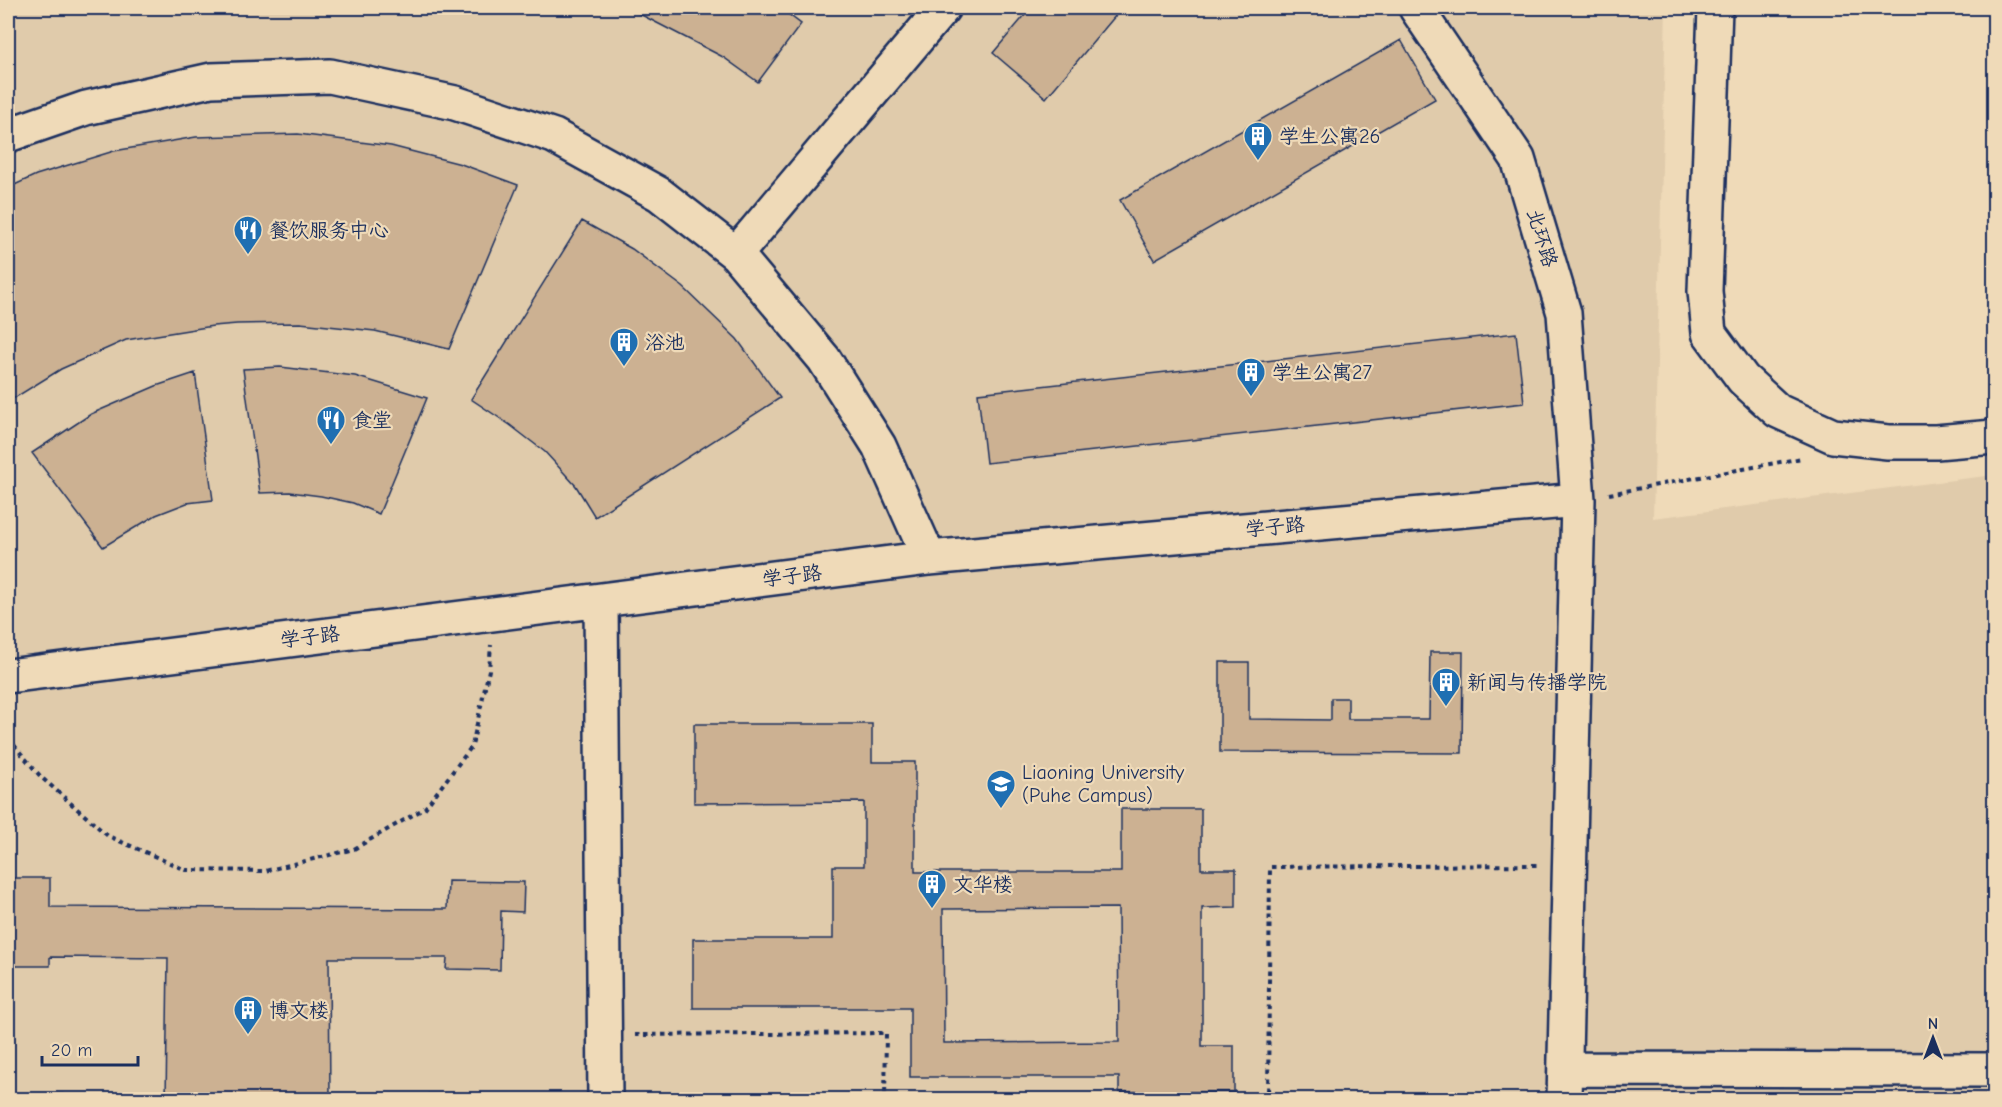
<svg xmlns="http://www.w3.org/2000/svg" width="2002" height="1107" viewBox="0 0 2002 1107" font-family="'Comic Neue','LXGW WenKai TC',sans-serif">
	<style>
		.built { fill: #e0cbab }
		.building { fill: #ccb192; stroke: #1b2f5e; stroke-width: 1.5; fill-rule: evenodd }
		.lines { fill: none; stroke-linecap: round; stroke-linejoin: round }
		.minor-casing { stroke: #1b2f5e; stroke-width: 38 }
		.path { stroke: #1b2f5e; stroke-width: 4; stroke-dasharray: 4.5 4.5; stroke-linecap: butt }
		.minor { stroke: #efdab8; stroke-width: 33 }
		.labels { text-anchor: middle; dominant-baseline: central; stroke-width: 4.5; stroke-linejoin: round; paint-order: stroke }
		.poi-label { font-size: 20px; fill: #1b2f5e; stroke: #efdab8; text-anchor: start }
		.street-label { font-size: 20px; fill: #1b2f5e; stroke: #efdab8 }
	</style>
	<rect width="100%" height="100%" fill="#efdab8"/>
	<filter id="ink" filterUnits="userSpaceOnUse"><feTurbulence type="fractalNoise" baseFrequency=".0167" numOctaves="2"/><feDisplacementMap in="SourceGraphic" scale="12" xChannelSelector="R" yChannelSelector="G"/><feConvolveMatrix kernelMatrix="1 2 1 2 8 2 1 2 1" color-interpolation-filters="sRGB"/></filter>
	<g filter="url(#ink)">
		<path class="built" d="M8,8H1666L1653,518L1994,475V1099H8Z"/>
		<path class="building" d="M628,8H780L801,24L758,82L723,57Z
			M1031,8H1122L1046,98L993,53Z
			M1401,40L1435,99L1154,260L1120,200Z
			M298,134L391,146L461,164L518,185L449,349L375,331L300,323L237,324L213,326L126,340L61,369L8,402V188L36,175L114,151L196,137Z
			M582,221L632,249L683,287L737,339L780,398L595,517L576,486L545,452L510,425L471,399Z
			M1516,333L1524,403L986,463L978,393Z
			M280,367L355,376L427,398L379,514L353,503L321,496L290,492L260,493L243,369Z
			M195,373L213,500L187,503L156,515L103,547L32,453L91,414L156,386Z
			M1430,652H1463L1462,753L1220,752V662H1249V719L1331,720V698H1348V719H1429Z
			M694,724H872V762H915V872H1121V809H1201V869H1236V907L1202,908V1046H1234V1092H1119V1077H910V1008H693V939H833V866H864V802L694,803ZM1118,908L1119,1042L944,1043L943,909Z
			M8,878H50V907L447,909L448,881L524,882L523,912L501,911L500,970L446,969L447,958H329L330,1100H166L168,958L50,957V966H8Z
			M8,1094H63V1100H8Z
			M428,1094L539,1095V1100H428Z"/>
		<g class="lines">
			<g class="minor-casing">
				<path id="minor" d="M1416,8L1518,159L1564,313L1578,500L1564,1100
					M1715,8L1705,291L1709,333L1743,379L1778,411L1833,436L1888,442H1936L1994,437
					M8,135L86,108L211,80L330,76L455,103L554,136L659,194L736,254L824,359L879,446L929,558
					M736,254L943,8
					M601,600L605,1100
					M8,676L929,558L1578,500
					M1565,1069L1994,1070"/>
			</g>
			<path class="path" d="M1609,494L1802,458
				M8,738L41,777L108,836L186,870L265,871L354,849L425,808L472,746L489,670L491,645
				M635,1035L886,1033L885,1100
				M1268,1100L1270,867L1537,865"/>
			<use href="#minor" class="minor"/>
		</g>
	</g>
	<defs>
		<g id="building-pin" transform="scale(1.5)"><path d="M0 17L-7.5 6A9.5 9.5 0 1 1 7.5 6Z" fill="#1f6fb2" stroke="#efdab8"/><path d="M-4-6H4V6H1V3H-1V6H-4ZM-2.5-4.3h1.7v1.8h-1.7ZM.8-4.3h1.7v1.8H.8ZM-2.5-1h1.7V.8h-1.7ZM.8-1h1.7V.8H.8Z" fill="#fff"/></g>
		<g id="restaurant-pin" transform="scale(1.5)"><path d="M0 17L-7.5 6A9.5 9.5 0 1 1 7.5 6Z" fill="#1f6fb2" stroke="#efdab8"/><path d="M-5-6h1v4h1v-4h1v4h1v-4h1v5L-1.5 .5V6h-2V.5L-5-1ZM5-6V6H3V1.5H1.5Q1.5-4 5-6Z" fill="#fff"/></g>
		<g id="university-pin" transform="scale(1.5)"><path d="M0 17L-7.5 6A9.5 9.5 0 1 1 7.5 6Z" fill="#1f6fb2" stroke="#efdab8"/><path d="M0-5L7-2L0 1L-7-2ZM-4 1L0 2.5L4 1V4Q0 6-4 4Z" fill="#fff"/></g>
	</defs>
	<g fill-rule="evenodd">
		<use href="#building-pin" x="1258" y="136"/>
		<use href="#restaurant-pin" x="248" y="230"/>
		<use href="#building-pin" x="624" y="342"/>
		<use href="#building-pin" x="1251" y="372"/>
		<use href="#restaurant-pin" x="331" y="420"/>
		<use href="#building-pin" x="1446" y="682"/>
		<use href="#university-pin" x="1001" y="784"/>
		<use href="#building-pin" x="932" y="884"/>
		<use href="#building-pin" x="248" y="1010"/>
	</g>
	<g class="labels">
		<g class="poi-label">
			<text x="1279" y="136">学生公寓26</text>
			<text x="269" y="230">餐饮服务中心</text>
			<text x="645" y="342">浴池</text>
			<text x="1272" y="372">学生公寓27</text>
			<text x="352" y="420">食堂</text>
			<text x="1467" y="682">新闻与传播学院</text>
			<text x="1022" y="772">Liaoning University<tspan x="1022" dy="23">(Puhe Campus)</tspan></text>
			<text x="953" y="884">文华楼</text>
			<text x="269" y="1010">博文楼</text>
		</g>
		<g class="street-label">
			<text transform="translate(1542 238) rotate(73)">北环路</text>
			<text transform="translate(1275 527) rotate(-5)">学子路</text>
			<text transform="translate(792 576) rotate(-7)">学子路</text>
			<text transform="translate(310 637) rotate(-7)">学子路</text>
		</g>
	</g>
	<rect width="2002" height="1107" fill="none" stroke="#efdab8" stroke-width="30"/>
	<rect x="15" y="15" width="1972" height="1077" fill="none" stroke="#1b2f5e" stroke-width="2" filter="url(#ink)"/>
	<g transform="translate(1933 1038)" stroke="#efdab8" stroke-width="4.5" paint-order="stroke">
	<path d="M0-4.5L10 22L0 15L-10 22Z" fill="#1b2f5e"/>
	<text y="-9" font-size="16" font-weight="bold" text-anchor="middle" fill="#1b2f5e">N</text>
	</g>
	<path d="M42 1056v9h96v-9" fill="none" stroke="#1b2f5e" stroke-width="3"/>
	<text x="51" y="1056" font-size="18" fill="#1b2f5e" stroke="#efdab8" stroke-width="4.5" paint-order="stroke">20 m</text>
</svg>
